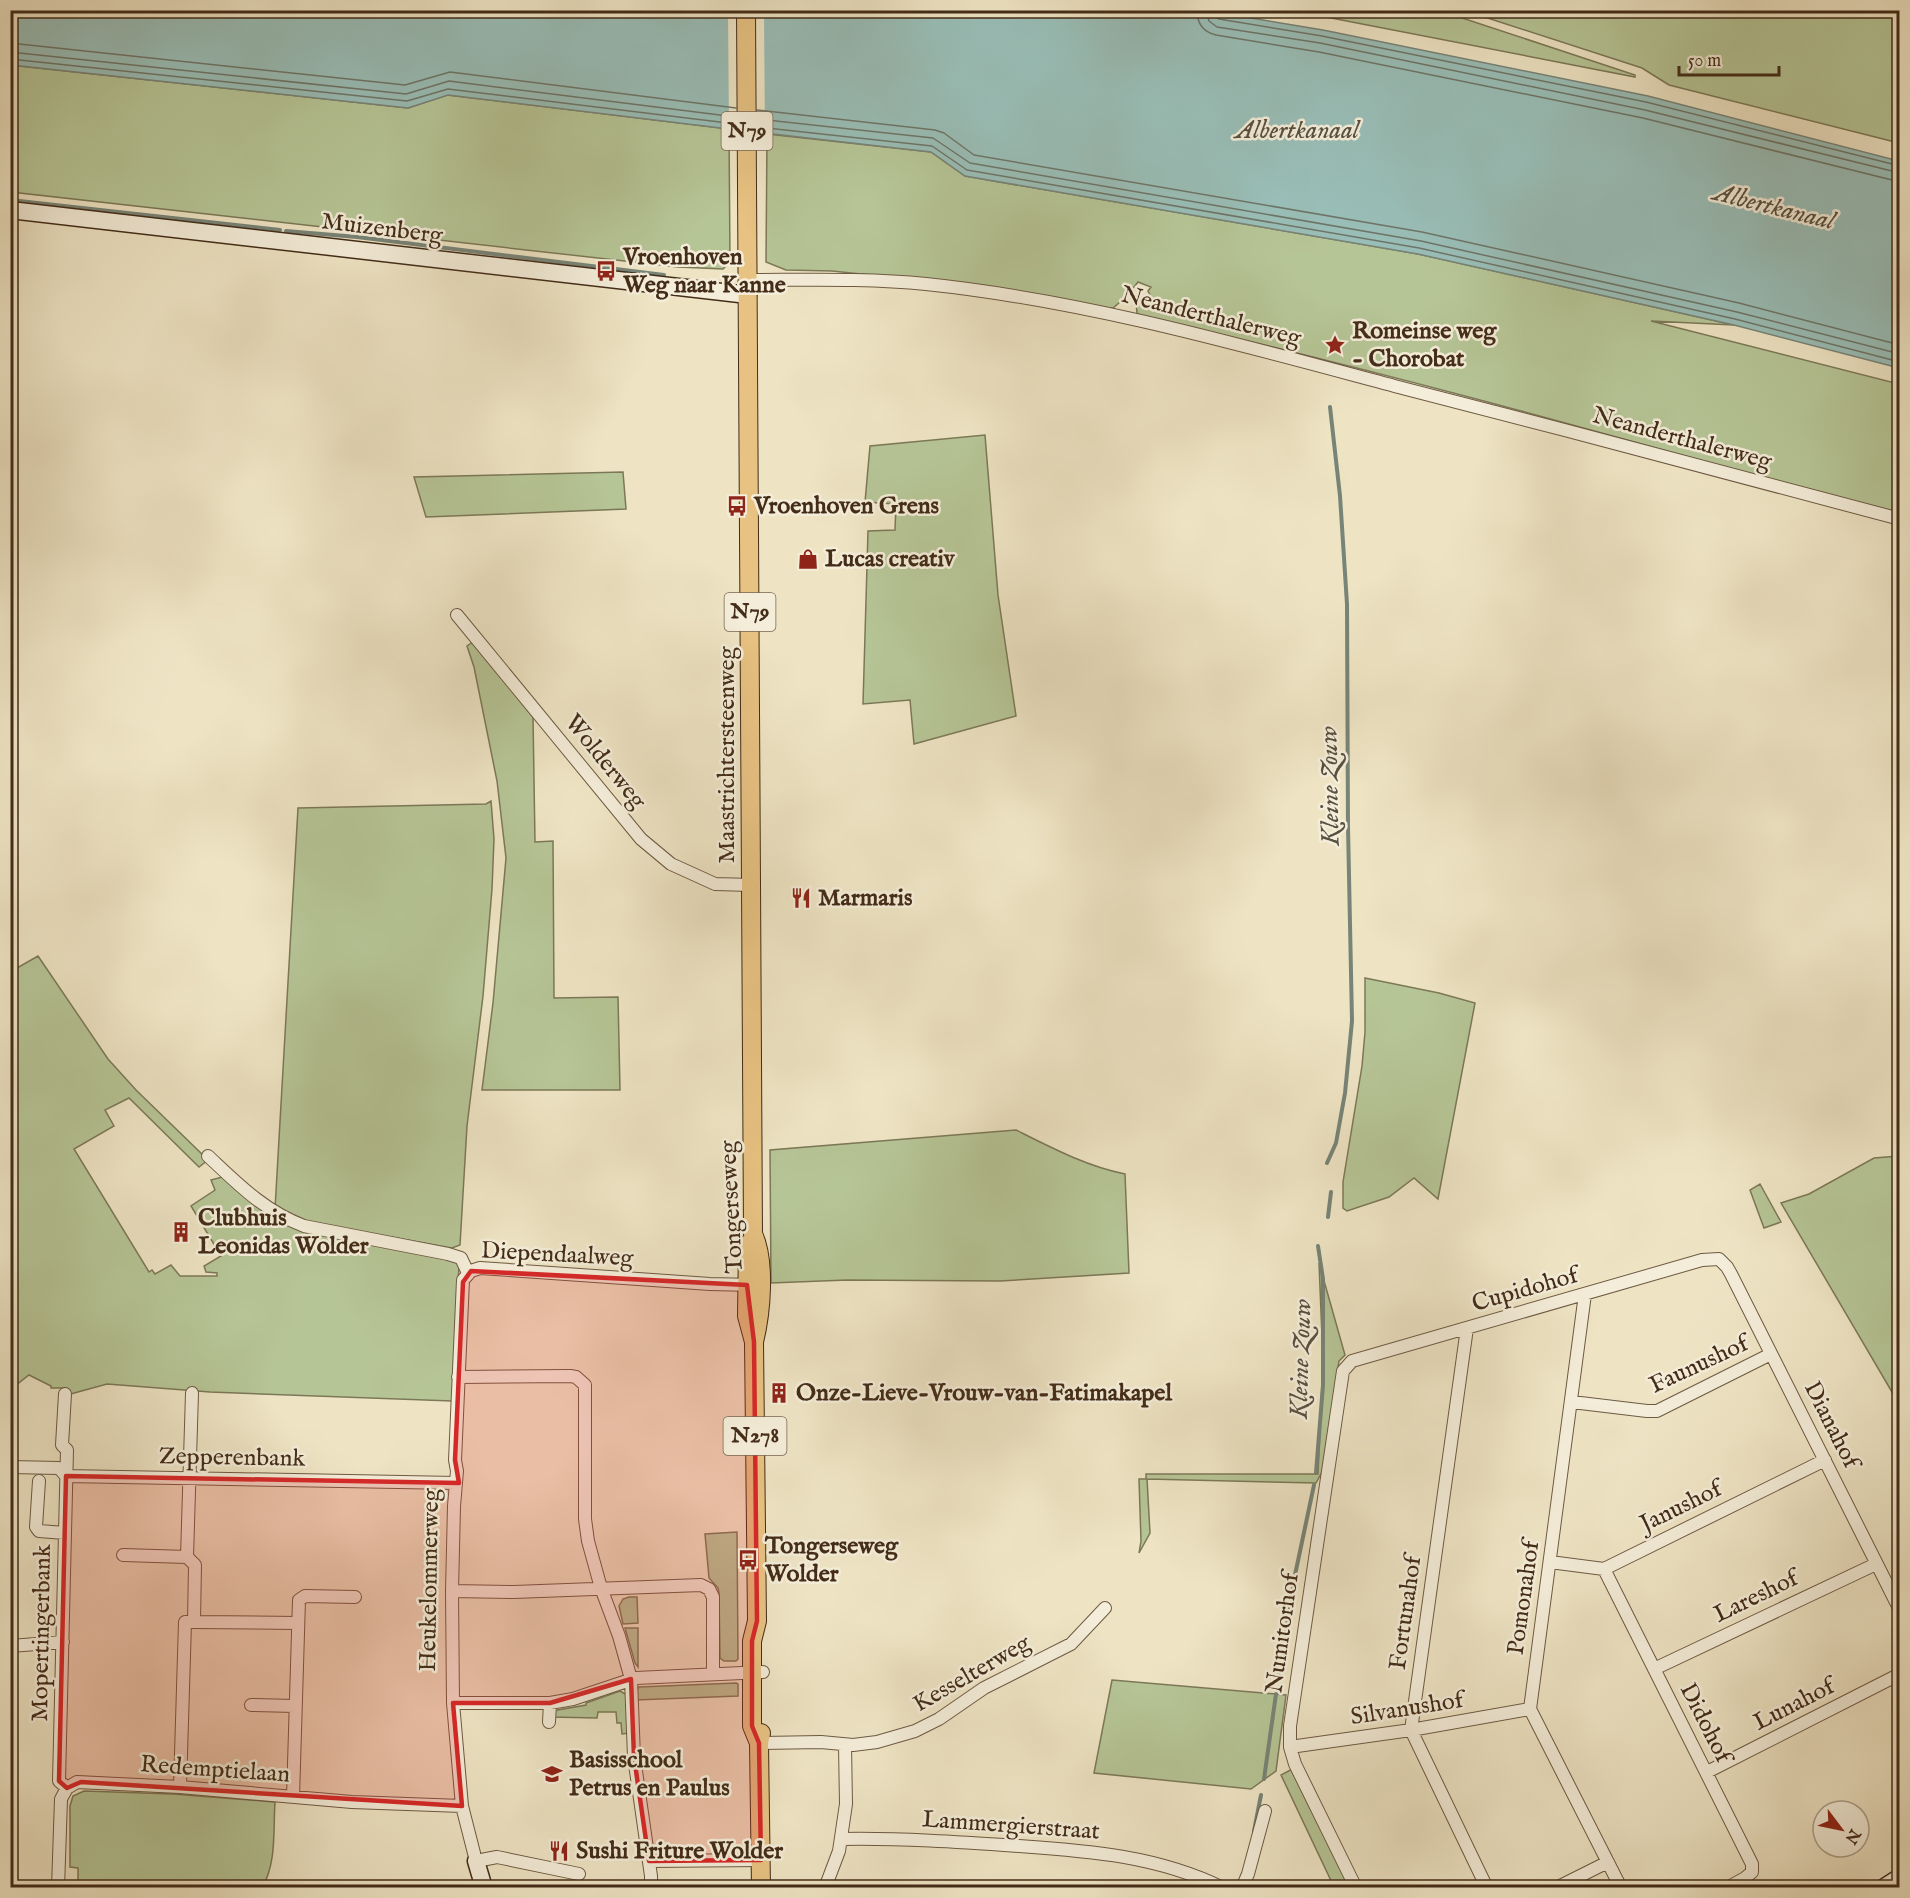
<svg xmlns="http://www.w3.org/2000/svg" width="1910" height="1898" viewBox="0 0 1910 1898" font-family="'IM FELL English',serif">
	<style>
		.green { fill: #b6c596; stroke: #7c7857; stroke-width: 1.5 }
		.water { fill: #99beb7; stroke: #778477; stroke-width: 1.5 }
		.pier { fill: #eee4c4 }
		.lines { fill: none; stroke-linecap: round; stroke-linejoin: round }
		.shore { stroke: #6e7568; stroke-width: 1.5 }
		.stream { stroke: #778477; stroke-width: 4 }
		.street-casing { stroke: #6e5a43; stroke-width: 14 }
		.secondary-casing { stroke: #432c18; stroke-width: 19 }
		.primary-casing { stroke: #432c18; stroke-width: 20 }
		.street { stroke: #f4edd9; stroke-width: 12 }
		.secondary { stroke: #f4edd9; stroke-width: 16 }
		.primary { stroke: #e7c282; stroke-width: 18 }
		.marked { fill: #d62828; fill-opacity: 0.2; stroke: #d62828; stroke-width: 4.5; stroke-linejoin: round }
		.labels { text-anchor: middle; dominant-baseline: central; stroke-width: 5; stroke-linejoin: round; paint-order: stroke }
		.shield { fill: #f4edd9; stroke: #786652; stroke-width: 1.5 }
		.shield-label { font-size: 22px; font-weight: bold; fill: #432c18 }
		.street-label { font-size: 24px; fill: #432c18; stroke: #f4edd9 }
		.poi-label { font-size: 24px; font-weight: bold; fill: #432c18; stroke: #f4edd9; text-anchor: start }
		.water-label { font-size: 26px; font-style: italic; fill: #585040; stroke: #f4edd9 }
	</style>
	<rect width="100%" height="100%" fill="#eee4c4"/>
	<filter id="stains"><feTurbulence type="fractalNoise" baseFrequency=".00333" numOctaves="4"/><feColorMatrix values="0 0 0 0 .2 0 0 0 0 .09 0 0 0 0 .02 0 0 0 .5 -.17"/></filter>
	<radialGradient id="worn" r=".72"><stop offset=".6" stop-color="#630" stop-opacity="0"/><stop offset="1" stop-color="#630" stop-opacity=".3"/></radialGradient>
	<path class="green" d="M1295,11H1441L1635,75V77Z
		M1466,11H1899V143L1669,85L1642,68Z
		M10,65L408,108L447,95L729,129L730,262L723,269L678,267L11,192Z
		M767,134L931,152L965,176L1418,254L1734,325L1651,321L1899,384V516C1648,446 1397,373 1143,317L1137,313L1136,303L1142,297L1150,295L1148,291L1151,287L1138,282L1127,296L1113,308H1093L997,288L832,271L786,270L766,262Z
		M985,435L998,595L1016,716L914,744L910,700L863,704L868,531L895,530L896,504L865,502L870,446Z
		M623,472L626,509L426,517L414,477Z
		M473,642L533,717L535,842L553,841L554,998L618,997L620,1090H482L493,1003L506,858L497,781L474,667L467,646Z
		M491,801L494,839L492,889L483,996L467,1126L460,1245L452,1248L301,1221L275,1209L298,808L486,804Z
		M38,956L108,1059L136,1090L208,1160L199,1167L129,1098L105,1110L114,1126L74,1149L149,1272L152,1270L155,1274L171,1265L180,1276H217V1273L206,1272L204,1266L221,1256L191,1206L215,1190L211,1180L222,1177L274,1218L453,1260L459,1265L452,1401L210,1392L107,1384L67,1395V1388H51V1386L29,1375L11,1389L10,972Z
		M1365,978L1439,993L1475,1003L1438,1199L1414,1178L1389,1197L1347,1211L1343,1208V1182L1362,1066L1365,1032Z
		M1016,1130C1052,1148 1086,1166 1125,1174L1129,1273L1000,1281L847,1280L771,1283L770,1150Z
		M1899,1156H1900L1899,1404L1781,1203L1809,1194L1874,1158Z
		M1760,1184L1781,1222L1764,1228L1750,1190Z
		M1319,1263L1345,1355L1339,1361L1322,1472L1316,1483L1147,1479L1150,1533L1139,1553L1141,1541L1139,1479H1146V1474H1318L1323,1361Z
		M737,1532L738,1659L736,1661H724L720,1658L719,1593L718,1588L709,1578L705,1534Z
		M629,1597H637L638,1623L623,1624L619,1606L623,1599Z
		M625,1628H638V1667L635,1663Z
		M1112,1680L1286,1695L1276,1771L1251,1789L1094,1773Z
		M736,1683L738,1684V1696L635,1700V1693L639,1687Z
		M620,1691L627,1695L629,1733L622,1734L621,1723H617L616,1712H598L597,1718L551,1717L552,1711L586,1705V1703Z
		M1294,1768L1352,1887H1334L1281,1775Z
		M84,1791L173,1794L275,1802C273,1830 277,1862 262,1888L78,1887V1868L70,1867V1806L73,1796Z"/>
	<path class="water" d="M11,10H1202L1323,30L1648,96L1899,161V368L1734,325L1418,254L965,176L931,152L729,129L448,95L408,108L11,65Z"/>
	<path class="pier" d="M728,11H764L765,137L729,132Z"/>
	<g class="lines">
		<path class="shore" d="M1197,10C1197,23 1203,32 1216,35L1319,52L1643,118L1900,182
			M1206,10L1209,21L1217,27L1320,43L1645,110L1900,173
			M1213,10L1214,16L1219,19L1322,36L1646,102L1900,166
			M10,43L405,85L450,72L736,108
			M10,52L406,94L449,81L736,117
			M10,59L407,101L448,89L736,124
			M757,110L935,130L944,133L974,155L1422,232L1739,303L1900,345
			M757,119L933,138L970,163L1421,241L1737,312L1900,354
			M757,127L932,146L967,170L1419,248L1735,319L1900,362"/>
		<path class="stream" d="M10,200L280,230
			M286,231L357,237L664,275
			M1327,1163L1336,1143L1345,1093L1352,1021L1348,827L1347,604L1340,496L1330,407
			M1328,1217L1331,1192
			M1316,1473L1323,1385V1279L1318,1246
			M1278,1681L1295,1575L1314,1485
			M1264,1779L1276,1694
			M1254,1831L1261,1795"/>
		<g class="street-casing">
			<path id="street" d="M748,280C807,280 867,278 926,284C1089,301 1248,347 1406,389C1571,431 1735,475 1900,519
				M457,615L641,839L671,864L715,884L751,885
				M208,1156C238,1184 264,1211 304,1226L448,1254L461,1258L468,1273
				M1585,1294L1530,1709L1621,1888
				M1467,1328L1411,1730L1487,1888
				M458,1377L570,1376L576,1377L585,1385V1519L588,1541L601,1588L619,1636L631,1679L634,1757L651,1876V1887L642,1888
				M65,1394L62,1445L67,1450L59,1781L67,1788
				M1572,1402L1647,1411H1657L1771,1354
				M10,1467L59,1468L66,1476L456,1483
				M39,1481L36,1527L39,1531L65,1533
				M123,1555L187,1557L195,1565L194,1622H185L180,1787
				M187,1557L192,1393
				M1550,1562L1604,1569L1825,1460
				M1604,1569L1752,1864V1872L1745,1878L1727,1888
				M452,1591L514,1592L701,1585L709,1589L713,1597V1674
				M194,1622L298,1623
				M10,1646L63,1642
				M1654,1669L1876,1564
				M453,1703H550L573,1699L636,1678L763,1672
				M251,1705L295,1706
				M549,1722L550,1703
				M759,1743L821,1742L853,1745L877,1742L915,1731L939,1719L984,1688L1071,1644L1105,1608
				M1290,1747L1411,1730L1530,1709
				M1707,1772L1900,1674
				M293,1797L299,1600L305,1596L355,1597
				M841,1839C900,1838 960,1842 1019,1846C1090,1851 1158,1856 1223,1888
				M649,1861L761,1860
				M579,1874L497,1857L476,1861L462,1806L453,1703L452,1591L454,1506L457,1471L455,1460L463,1280L471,1271L480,1268L710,1284L753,1285
				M58,1888L61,1799L67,1788L77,1782L180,1787L352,1802L462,1806
				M825,1888L839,1851L846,1804L845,1745
				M1242,1888L1248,1874L1265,1811
				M1356,1888L1295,1764L1290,1747V1726L1343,1371L1352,1361L1702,1260L1719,1259L1727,1267L1731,1274L1900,1610
				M1556,1888L1608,1862"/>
		</g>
		<g class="secondary-casing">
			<path id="secondary" d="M10,210L748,295
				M476,1861L484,1888
				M1883,1888L1900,1877"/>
		</g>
		<g class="primary-casing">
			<path id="primary" d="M746,10L753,1234C766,1262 761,1313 754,1342
				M748,1244L747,1316L754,1342L757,1621L752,1641V1726L759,1743
				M761,1888L759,1743L761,1733"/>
		</g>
		<use href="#street" class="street"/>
		<use href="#secondary" class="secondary"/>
		<use href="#primary" class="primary"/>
	</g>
	<path class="marked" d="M471,1271L747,1285L754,1342L757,1621L752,1641V1726L759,1743L761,1860L649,1861L634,1757L631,1679L550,1703H453L462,1806L81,1782L67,1788L59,1781L66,1476L459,1483L455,1460L463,1282Z"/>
	<defs>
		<g id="bus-bare" transform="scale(1.62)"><path d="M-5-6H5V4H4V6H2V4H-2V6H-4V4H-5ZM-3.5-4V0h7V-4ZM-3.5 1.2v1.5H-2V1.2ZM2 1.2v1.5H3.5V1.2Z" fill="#8f2418" stroke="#f4edd9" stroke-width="2.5" paint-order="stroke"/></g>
		<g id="sight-bare" transform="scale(1.62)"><path d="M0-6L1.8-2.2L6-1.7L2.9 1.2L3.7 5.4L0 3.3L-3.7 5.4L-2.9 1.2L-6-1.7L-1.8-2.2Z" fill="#8f2418" stroke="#f4edd9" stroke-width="2.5" paint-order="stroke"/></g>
		<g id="shop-bare" transform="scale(1.62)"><path d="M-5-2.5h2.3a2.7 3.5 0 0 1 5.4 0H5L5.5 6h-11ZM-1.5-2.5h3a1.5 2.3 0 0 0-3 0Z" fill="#8f2418" stroke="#f4edd9" stroke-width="2.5" paint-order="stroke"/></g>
		<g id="restaurant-bare" transform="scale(1.62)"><path d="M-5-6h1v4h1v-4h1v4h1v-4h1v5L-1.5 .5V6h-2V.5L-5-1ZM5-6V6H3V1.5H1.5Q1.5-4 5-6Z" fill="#8f2418" stroke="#f4edd9" stroke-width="2.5" paint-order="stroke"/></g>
		<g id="building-bare" transform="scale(1.62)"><path d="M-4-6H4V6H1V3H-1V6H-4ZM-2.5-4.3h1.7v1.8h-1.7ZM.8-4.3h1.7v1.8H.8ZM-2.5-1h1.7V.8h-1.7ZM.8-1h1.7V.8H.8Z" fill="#8f2418" stroke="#f4edd9" stroke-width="2.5" paint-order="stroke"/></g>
		<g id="school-bare" transform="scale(1.62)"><path d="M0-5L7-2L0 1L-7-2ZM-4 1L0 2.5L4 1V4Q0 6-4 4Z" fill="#8f2418" stroke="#f4edd9" stroke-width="2.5" paint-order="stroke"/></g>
	</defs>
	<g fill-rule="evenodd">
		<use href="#bus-bare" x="606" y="271"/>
		<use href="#sight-bare" x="1335" y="345"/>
		<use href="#bus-bare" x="737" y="506"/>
		<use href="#shop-bare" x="808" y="559"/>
		<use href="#restaurant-bare" x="801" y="898"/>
		<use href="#building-bare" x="181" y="1232"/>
		<use href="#building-bare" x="779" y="1393"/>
		<use href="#bus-bare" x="748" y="1560"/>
		<use href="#school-bare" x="552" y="1774"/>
		<use href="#restaurant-bare" x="559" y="1851"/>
	</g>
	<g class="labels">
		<g class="shield">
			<rect x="721.5" y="112" width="51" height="38" rx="4.5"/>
			<rect x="724.5" y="593" width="51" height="38" rx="4.5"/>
			<rect x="723.5" y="1417" width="63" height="38" rx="4.5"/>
		</g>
		<g class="shield-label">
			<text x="747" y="131">N79</text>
			<text x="750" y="612">N79</text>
			<text x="755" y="1436">N278</text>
		</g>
		<g class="street-label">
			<text transform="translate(382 229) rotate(7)">Muizenberg</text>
			<text transform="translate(1211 317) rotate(14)">Neanderthalerweg</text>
			<text transform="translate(1682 439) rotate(15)">Neanderthalerweg</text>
			<text transform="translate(727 755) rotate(-90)">Maastrichtersteenweg</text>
			<text transform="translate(605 762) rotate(51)">Wolderweg</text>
			<text transform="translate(732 1207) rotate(-93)">Tongerseweg</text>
			<text transform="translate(557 1255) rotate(3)">Diependaalweg</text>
			<text transform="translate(1525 1290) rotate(-16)">Cupidohof</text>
			<text transform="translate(1699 1365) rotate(-25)">Faunushof</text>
			<text transform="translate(1831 1425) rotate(63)">Dianahof</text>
			<text transform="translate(232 1458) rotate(1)">Zepperenbank</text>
			<text transform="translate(1681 1507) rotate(-26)">Janushof</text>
			<text transform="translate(430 1580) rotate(-89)">Heukelommerweg</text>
			<text transform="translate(1756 1597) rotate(-26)">Lareshof</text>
			<text transform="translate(1524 1598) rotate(-82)">Pomonahof</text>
			<text transform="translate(1406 1613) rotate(-82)">Fortunahof</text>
			<text transform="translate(42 1633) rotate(-89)">Mopertingerbank</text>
			<text transform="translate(1283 1633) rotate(-82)">Numitorhof</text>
			<text transform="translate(972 1674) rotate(-30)">Kesselterweg</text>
			<text transform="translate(1794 1705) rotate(-27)">Lunahof</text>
			<text transform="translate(1407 1709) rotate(-9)">Silvanushof</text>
			<text transform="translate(1705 1723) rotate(63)">Didohof</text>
			<text transform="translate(215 1770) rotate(4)">Redemptielaan</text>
			<text transform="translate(1011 1826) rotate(4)">Lammergierstraat</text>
		</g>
		<g class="poi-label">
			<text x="623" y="257">Vroenhoven<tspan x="623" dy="28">Weg naar Kanne</tspan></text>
			<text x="1352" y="331">Romeinse weg<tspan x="1352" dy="28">- Chorobat</tspan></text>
			<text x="754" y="506">Vroenhoven Grens</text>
			<text x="825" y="559">Lucas creativ</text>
			<text x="818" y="898">Marmaris</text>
			<text x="198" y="1218">Clubhuis<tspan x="198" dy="28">Leonidas Wolder</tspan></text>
			<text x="796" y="1393">Onze-Lieve-Vrouw-van-Fatimakapel</text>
			<text x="765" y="1546">Tongerseweg<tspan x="765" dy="28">Wolder</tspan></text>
			<text x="569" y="1760">Basisschool<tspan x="569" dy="28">Petrus en Paulus</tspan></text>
			<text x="576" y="1851">Sushi Friture Wolder</text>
		</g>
		<g class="water-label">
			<text x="1297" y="130">Albertkanaal</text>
			<text transform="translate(1774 207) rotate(14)">Albertkanaal</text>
			<text transform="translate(1330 786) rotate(-91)">Kleine Zouw</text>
			<text transform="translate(1301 1359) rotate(-88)">Kleine Zouw</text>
		</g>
	</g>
	<rect width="1910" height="1898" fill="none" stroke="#eee4c4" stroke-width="36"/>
	<rect x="12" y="12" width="1886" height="1874" fill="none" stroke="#432c18" stroke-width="3"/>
	<rect x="18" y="18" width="1874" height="1862" fill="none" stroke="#432c18" stroke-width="1.5"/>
	<g transform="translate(1841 1829) rotate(122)"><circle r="28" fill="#f4edd9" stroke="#ada08c" stroke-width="1.5"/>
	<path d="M0-4.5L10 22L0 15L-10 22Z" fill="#8f2418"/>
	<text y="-9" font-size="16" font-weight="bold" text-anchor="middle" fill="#432c18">N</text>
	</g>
	<path d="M1679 66v9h100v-9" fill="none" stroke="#432c18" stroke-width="3"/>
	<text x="1688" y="66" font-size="18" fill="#432c18" stroke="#f4edd9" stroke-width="4.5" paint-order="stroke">50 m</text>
	<rect width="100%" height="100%" filter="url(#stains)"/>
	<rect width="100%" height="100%" fill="url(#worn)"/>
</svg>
